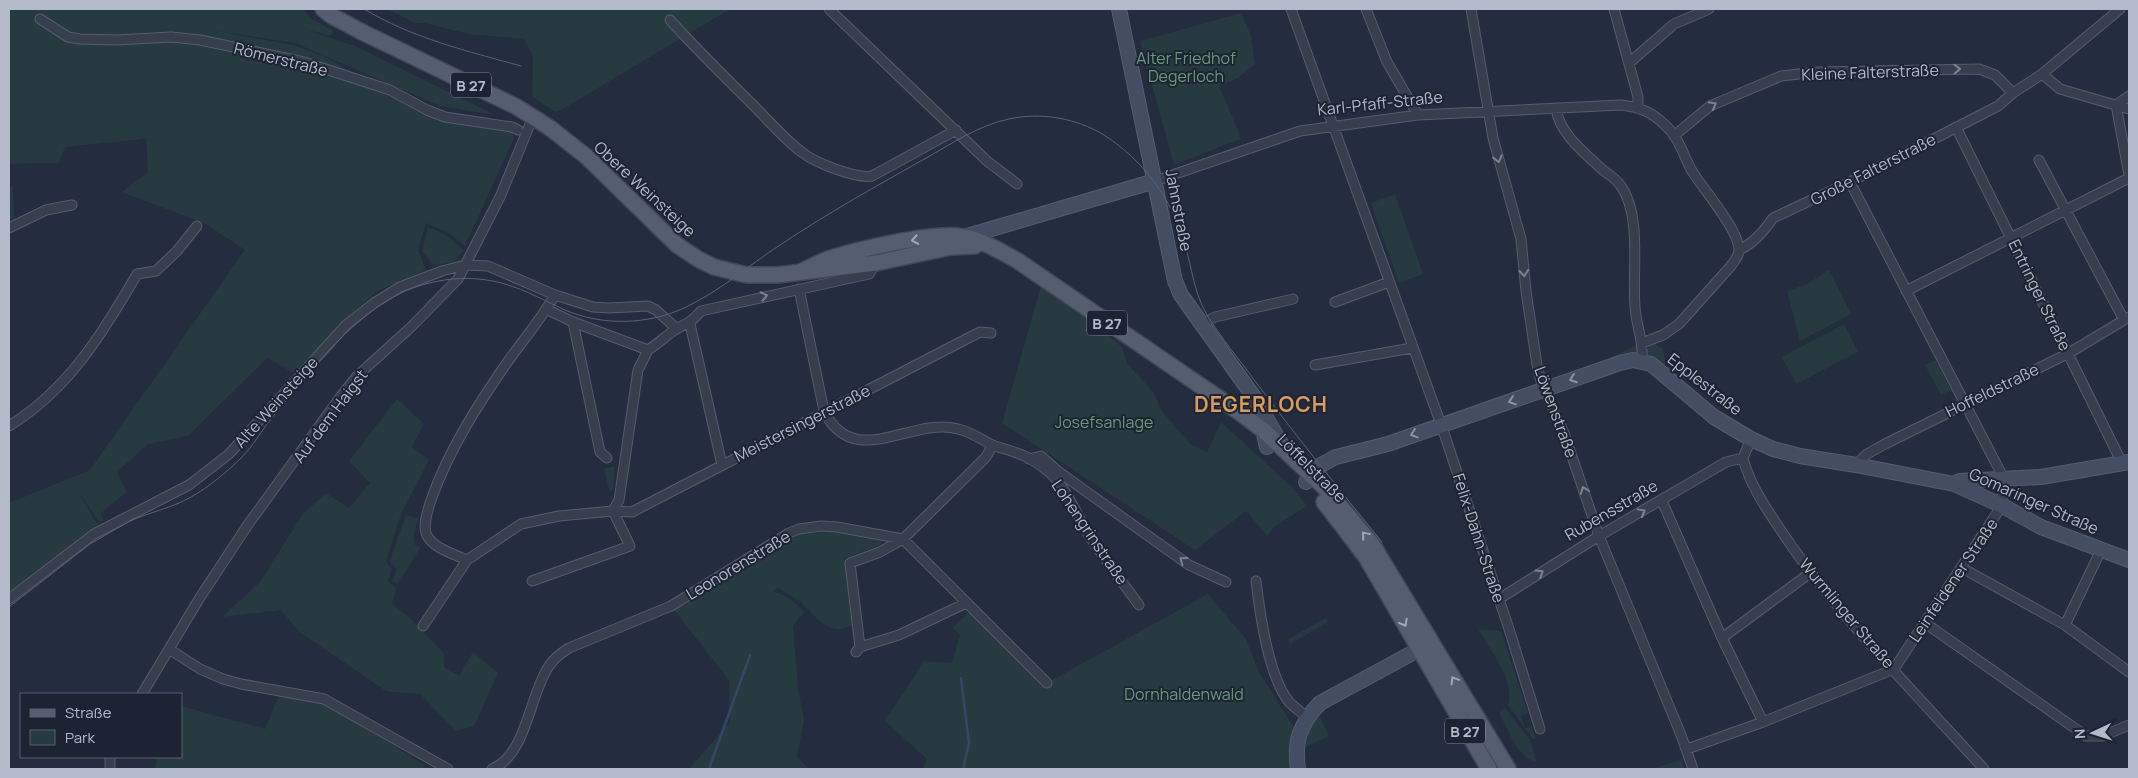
<svg xmlns="http://www.w3.org/2000/svg" width="2138" height="778" viewBox="0 0 2138 778" font-family="Manrope,sans-serif">
	<style>
		.green { fill: #253b40 }
		.lines { fill: none; stroke-linecap: round; stroke-linejoin: round }
		.stream { stroke: #354767; stroke-width: 2.5 }
		.street-casing { stroke: #555d6d; stroke-width: 11 }
		.secondary-casing { stroke: #555d6d; stroke-width: 16 }
		.primary-casing { stroke: #404858; stroke-width: 18 }
		.street { stroke: #373f4f; stroke-width: 9 }
		.secondary { stroke: #444e62; stroke-width: 14 }
		.primary { stroke: #555e6f; stroke-width: 15 }
		.tram { stroke: #586376; stroke-width: 1 }
		.oneway { stroke: #7b8393 }
		.oneway2 { stroke: #a0a8b8 }
		.oneway3 { stroke: #8c94a6 }
		.labels { text-anchor: middle; dominant-baseline: central; stroke-width: 4; stroke-linejoin: round; paint-order: stroke }
		.shield { fill: #1c2434; stroke: #868d9d; stroke-width: 1 }
		.shield-label { font-size: 15px; font-weight: bold; fill: #b3baca }
		.park-label { font-size: 16px; fill: #689c78; stroke: #1c2434 }
		.street-label { font-size: 16px; fill: #b3baca; stroke: #1c2434 }
		.district-label { font-size: 21px; font-weight: bold; letter-spacing: 1px; fill: #db9c5d; stroke: #1c2434 }
	</style>
	<rect width="100%" height="100%" fill="#232d3f"/>
	<path class="green" d="M9,9H302L312,19L334,31L330,36L301,28L355,46L495,115L440,106L295,43L210,30L294,45L323,56L429,114L510,128L514,138L465,246L449,233L426,223L418,250L426,270L378,291L340,323L296,374L267,358L188,436L148,444L117,472L127,492L101,513L103,520L99,522L79,493L98,525L9,592V503L90,470L245,250L206,224L122,192L148,172L146,137L142,139L65,147L59,163L9,164Z
		M387,9H730L563,109L555,112L532,96L533,56L524,39L469,34L425,23H415Z
		M1241,13L1251,35L1255,64L1238,78L1219,86L1239,132L1240,139L1174,165L1140,41Z
		M13,186L14,217L9,220V187Z
		M1395,194L1423,274L1399,283L1371,203Z
		M428,227L446,235L464,250L454,262L434,265L422,251Z
		M1829,270L1851,314L1800,341L1787,291L1807,284Z
		M1043,279L1122,347L1127,363L1154,393L1161,410L1190,444L1207,452L1221,422L1294,489L1307,506L1275,526L1267,536L1246,511L1195,550L1002,423Z
		M1844,324L1858,352L1796,384L1782,357Z
		M1653,343L1663,349L1666,367L1670,366L1671,370L1669,372L1648,355L1647,349Z
		M1634,346L1639,347L1636,355L1609,361L1608,359Z
		M1935,360L1951,390L1941,395L1925,365Z
		M397,399L424,424L412,447L429,460L401,514L386,562L392,569L388,581L396,589L392,604L411,619L444,653V667L459,676L473,652L498,673L474,726L456,731L420,694L386,691L298,631L281,610L222,617L260,582L302,515L326,493L349,508L370,483L349,461Z
		M615,466L613,489L610,493L604,469Z
		M406,515L418,518L414,536L415,545L421,547L397,584L392,581L397,569L391,564L390,560Z
		M834,532L881,541V545L844,558L852,625C831,638 815,616 801,603C794,597 786,592 778,588L773,592C786,594 796,603 804,612L793,626L798,688L804,720L797,757L809,769H689L730,722L729,680L674,610L789,539L801,534Z
		M1208,594L1246,639L1258,670L1293,726L1292,769H922L927,759L885,721L924,661L952,663L960,634L952,628L969,612L1047,683Z
		M1326,618L1328,622L1290,644L1288,639Z
		M1478,629L1501,631L1528,713L1521,716L1525,728L1532,727L1536,739H1533L1508,705C1516,681 1490,650 1478,629Z
		M281,690L314,696L423,764L425,769H155L157,757H181V706L265,729Z
		M1505,708L1530,740L1537,762C1518,759 1509,731 1500,715V711Z
		M1320,716L1329,736L1304,748L1310,727Z
		M1682,759L1684,769L1655,768Z"/>
	<g class="lines">
		<path class="stream" d="M961,678L969,743L963,769
			M709,769L750,655"/>
		<g class="street-casing">
			<path id="street" d="M829,9L987,161L1017,184
				M1291,9L1443,430L1509,629L1540,729
				M1366,9L1387,62L1418,115
				M1471,9L1493,138L1521,239L1526,291L1537,365L1542,385L1564,433L1599,536L1681,735L1693,769
				M1614,9L1638,97V107
				M40,19L68,37L80,39L116,40L171,37L200,40L304,62L390,90L427,110L445,117L512,127L518,130
				M670,20C698,51 727,79 756,108C771,123 786,141 803,153C816,163 856,179 872,176L956,130
				M1629,63L1674,24L1709,9
				M2042,74L2060,89L2129,109
				M2129,96L2116,105L2129,175
				M1556,108C1559,134 1586,154 1604,171C1610,175 1617,180 1621,186C1642,216 1632,272 1635,307C1636,325 1644,342 1642,360
				M1956,127L2122,463
				M1675,135L1710,106L1781,76L1817,72L1979,69L1995,75L2013,93
				M2039,160L2124,320
				M1155,181L1300,131L1418,115L1621,105C1639,107 1652,112 1665,125C1679,137 1683,155 1692,171C1703,189 1739,230 1739,250C1739,256 1734,262 1730,267L1679,324L1663,335L1642,343
				M9,228L46,210L72,205
				M1739,250C1753,244 1764,231 1773,218L1850,182L1998,106L2013,93L2042,74L2120,9
				M799,289L824,411C854,472 912,416 958,429C971,432 981,439 992,445C999,448 1007,449 1014,452C1027,456 1040,464 1050,473C1067,488 1078,518 1090,537C1106,561 1123,583 1139,605
				M1906,291L2129,178
				M1335,302L1389,282
				M546,309L573,322L648,350
				M573,322L600,452L607,458
				M690,324L722,465
				M1202,324L1215,317L1293,299
				M648,350C658,344 669,333 678,328C690,322 692,321 701,311L869,274L876,263
				M1315,365L1412,348
				M9,426C68,390 103,333 137,274L156,271L177,251L197,226
				M1751,439L1743,458C1750,486 1768,511 1784,535C1841,619 1915,693 1984,769
				M1029,459L1041,456L1059,472L1189,565L1226,582
				M1856,465L1867,454L1885,444L2069,353L2129,317
				M1662,501L1722,638L1763,722
				M613,511L619,500L638,370L648,350
				M467,560C454,554 431,548 426,533C423,523 428,510 431,500C449,449 480,401 511,357C526,337 542,317 555,295
				M1962,568L2065,625L2129,672
				M532,581L630,546L613,511
				M1256,581C1260,614 1268,675 1289,702C1294,707 1301,712 1307,717
				M9,599L94,534L189,485L229,454L346,325L374,303L400,287L442,271L465,265L488,266L555,295L593,307L609,308L648,306L656,310L677,329
				M1499,599L1599,536L1726,462L1743,458
				M1925,623L2086,736H2103L2129,725
				M2065,625L2101,550
				M423,626L467,560L521,524L559,516L613,511L632,512L980,332L991,333
				M1722,638L1810,573
				M860,647L850,563L880,552L903,539L968,475L986,457L993,445
				M169,649L200,669L223,679L241,684L324,699L448,769
				M856,652L860,647L899,635L966,603
				M142,694L199,599L247,526L341,396L357,376L411,327L458,279L500,197L533,117
				M1687,749L1763,722L1894,669L1997,513L2001,505L2004,484L2002,475L1850,182
				M110,757V769
				M492,769C527,755 529,695 549,666C554,658 561,653 569,648L671,606L789,533L799,529L821,526L837,527L903,539L1047,683"/>
		</g>
		<g class="secondary-casing">
			<path id="secondary" d="M1119,9L1175,281L1181,295L1254,397L1283,447
				M964,237L1155,181
				M1262,425L1267,447
				M1306,482L1319,466L1336,457L1388,444L1620,363L1633,360L1651,364L1714,417L1751,439L1773,449L1800,456L1856,465L1954,484L2001,505L2041,527L2129,560
				M1954,484L1960,481L2041,477L2129,462
				M1298,769C1294,740 1300,724 1320,703L1429,644"/>
		</g>
		<g class="primary-casing">
			<path id="primary" d="M323,9L332,16L362,32L517,107L550,128L587,157L677,245L698,259L714,267L747,275H777L876,263L951,247L975,246
				M800,272C809,268 818,263 828,259C856,250 935,231 963,237C982,240 1002,252 1018,261L1239,412L1263,430L1324,487L1372,544L1508,769
				M1324,502L1366,557L1489,769"/>
		</g>
		<use href="#street" class="street"/>
		<use href="#secondary" class="secondary"/>
		<use href="#primary" class="primary"/>
		<path class="tram" d="M364,9C412,38 467,51 521,66
			M130,521C150,512 172,508 191,497C209,487 228,471 242,457C252,447 259,435 267,424C304,379 348,319 401,293C433,278 471,274 505,284C526,290 545,301 565,310C603,326 647,325 684,308C719,292 749,265 780,245C828,213 878,185 928,157C954,142 980,125 1009,119C1041,112 1076,118 1104,135C1143,160 1173,200 1185,245C1192,268 1194,293 1207,315C1221,338 1239,359 1255,381C1296,436 1339,489 1382,542
			M9,607L90,544L135,518"/>
	</g>
	<defs><path id="oneway-chevron" d="M-2-3.5L2.5 0L-2 3.5" fill="none" stroke-width="1.6" stroke-linecap="round" stroke-linejoin="round" transform="scale(1.25)"/></defs>
	<g class="oneway">
		<use href="#oneway-chevron" transform="translate(1957 69) rotate(-2)"/>
		<use href="#oneway-chevron" transform="translate(1713 105) rotate(-28)"/>
		<use href="#oneway-chevron" transform="translate(1498 159) rotate(76)"/>
		<use href="#oneway-chevron" transform="translate(1524 273) rotate(84)"/>
		<use href="#oneway-chevron" transform="translate(764 296) rotate(-12)"/>
		<use href="#oneway-chevron" transform="translate(1584 490) rotate(-110)"/>
		<use href="#oneway-chevron" transform="translate(1642 512) rotate(-29)"/>
		<use href="#oneway-chevron" transform="translate(1183 560) rotate(-144)"/>
		<use href="#oneway-chevron" transform="translate(1540 573) rotate(-32)"/>
	</g>
	<g class="oneway2">
		<use href="#oneway-chevron" transform="translate(915 240) rotate(170)"/>
		<use href="#oneway-chevron" transform="translate(1365 535) rotate(-130)"/>
		<use href="#oneway-chevron" transform="translate(1404 623) rotate(61)"/>
		<use href="#oneway-chevron" transform="translate(1454 680) rotate(-121)"/>
	</g>
	<g class="oneway3">
		<use href="#oneway-chevron" transform="translate(1573 379) rotate(160)"/>
		<use href="#oneway-chevron" transform="translate(1512 401) rotate(161)"/>
		<use href="#oneway-chevron" transform="translate(1414 434) rotate(161)"/>
	</g>
	<g class="labels">
		<g class="shield">
			<rect x="451" y="72.5" width="40" height="25" rx="4"/>
			<rect x="1087" y="310.5" width="40" height="25" rx="4"/>
			<rect x="1445" y="718.5" width="40" height="25" rx="4"/>
		</g>
		<g class="shield-label">
			<text x="471" y="85">B 27</text>
			<text x="1107" y="323">B 27</text>
			<text x="1465" y="731">B 27</text>
		</g>
		<g class="park-label">
			<text x="1186" y="58">Alter Friedhof<tspan x="1186" dy="18">Degerloch</tspan></text>
			<text x="1104" y="422">Josefsanlage</text>
			<text x="1184" y="694">Dornhaldenwald</text>
		</g>
		<g class="street-label">
			<text transform="translate(281 59) rotate(14)">Römerstraße</text>
			<text transform="translate(1870 72) rotate(-2)">Kleine Falterstraße</text>
			<text transform="translate(1380 103) rotate(-6)">Karl-Pfaff-Straße</text>
			<text transform="translate(1873 169) rotate(-27)">Große Falterstraße</text>
			<text transform="translate(645 189) rotate(43)">Obere Weinsteige</text>
			<text transform="translate(1179 210) rotate(79)">Jahnstraße</text>
			<text transform="translate(2040 295) rotate(64)">Entringer Straße</text>
			<text transform="translate(1705 384) rotate(38)">Epplestraße</text>
			<text transform="translate(1992 390) rotate(-26)">Hoffeldstraße</text>
			<text transform="translate(276 402) rotate(-48)">Alte Weinsteige</text>
			<text transform="translate(1556 412) rotate(70)">Löwenstraße</text>
			<text transform="translate(330 416) rotate(-53)">Auf dem Haigst</text>
			<text transform="translate(802 423) rotate(-27)">Meistersingerstraße</text>
			<text transform="translate(1312 468) rotate(45)">Löffelstraße</text>
			<text transform="translate(2034 501) rotate(24)">Gomaringer Straße</text>
			<text transform="translate(1611 510) rotate(-30)">Rubensstraße</text>
			<text transform="translate(1090 532) rotate(56)">Lohengrinstraße</text>
			<text transform="translate(1479 538) rotate(72)">Felix-Dahn-Straße</text>
			<text transform="translate(738 565) rotate(-31)">Leonorenstraße</text>
			<text transform="translate(1953 580) rotate(-56)">Leinfeldener Straße</text>
			<text transform="translate(1847 613) rotate(50)">Wurmlinger Straße</text>
		</g>
		<g class="district-label">
			<text x="1261" y="404">DEGERLOCH</text>
		</g>
	</g>
	<rect width="2138" height="778" fill="none" stroke="#b3baca" stroke-width="20"/>
	<rect x="20" y="693" width="162" height="65" fill="#1c2434" stroke="#586070"/>
	<rect x="30" y="709" width="25" height="8" fill="#555e6f" stroke="#586070"/>
	<text x="65" y="718" font-size="15" fill="#b3baca">Straße</text>
	<rect x="30" y="730" width="25" height="15" fill="#253b40" stroke="#586070"/>
	<text x="65" y="743" font-size="15" fill="#b3baca">Park</text>
	<g transform="translate(2093 733) rotate(266)" stroke="#1c2434" stroke-width="4" paint-order="stroke">
	<path d="M0-4L9 19L0 12L-9 19Z" fill="#b3baca"/>
	<text y="-8" font-size="14" font-weight="bold" text-anchor="middle" fill="#b3baca">N</text>
	</g>
</svg>
